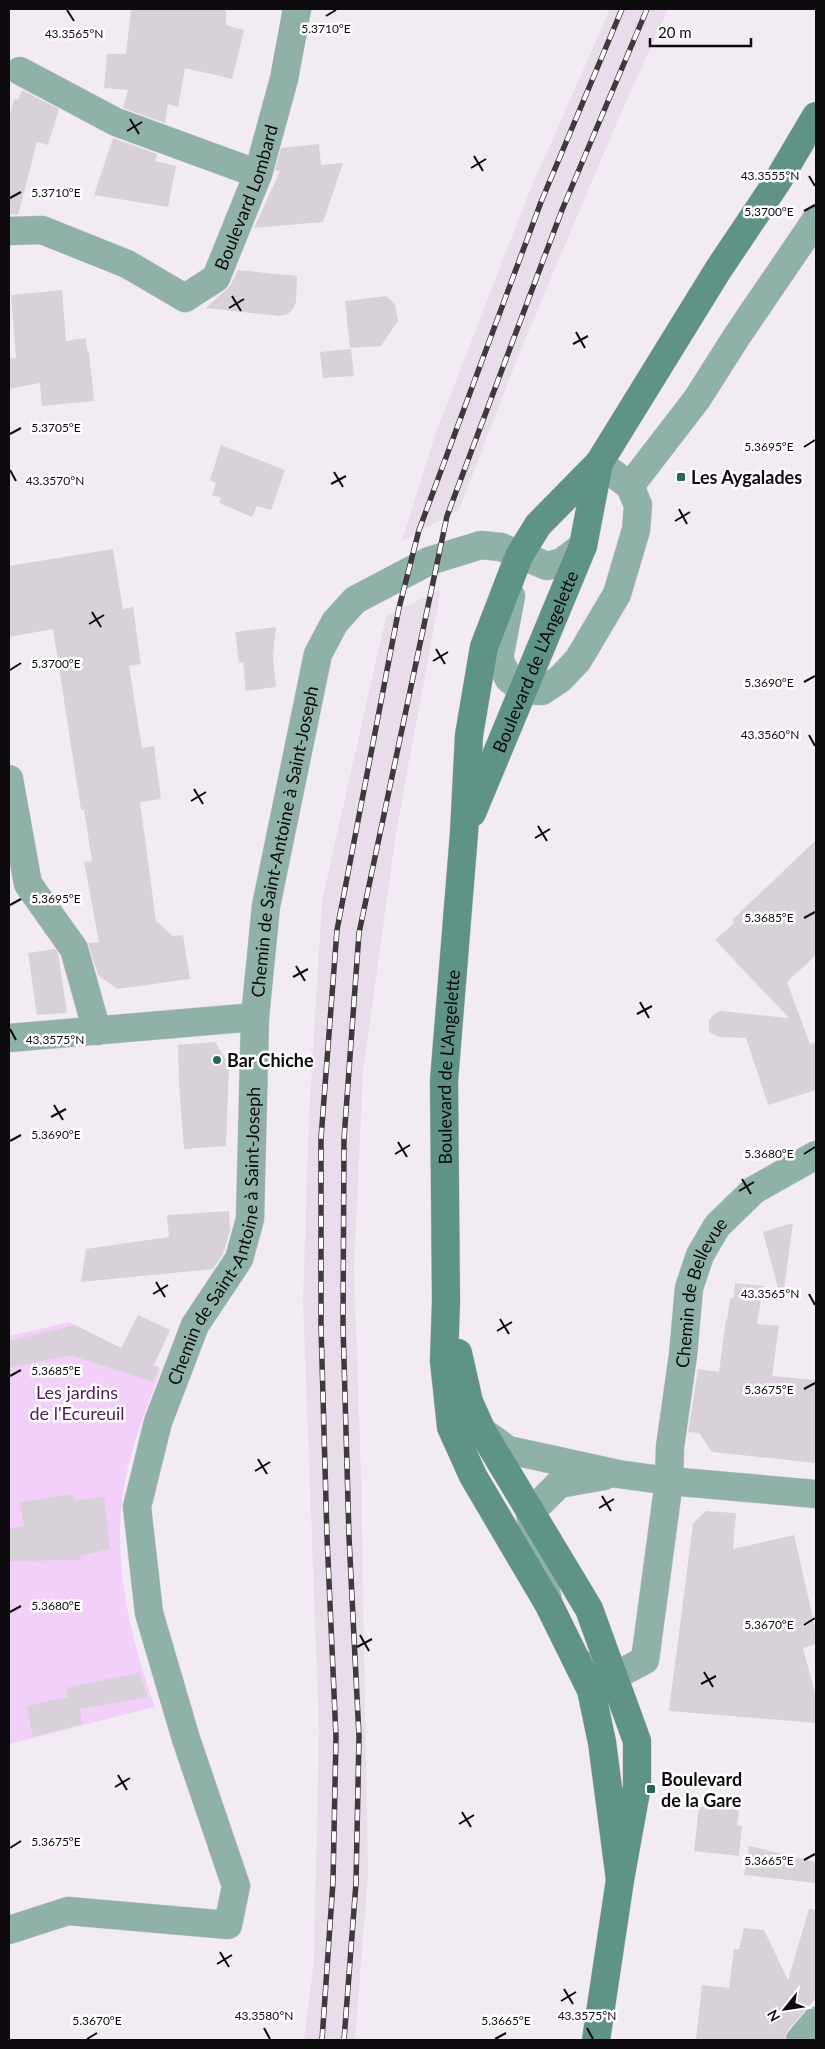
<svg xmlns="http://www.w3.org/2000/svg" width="825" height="2049" viewBox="0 0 825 2049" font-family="Lato,sans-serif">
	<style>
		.built { fill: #e9ddeb }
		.green { fill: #f3d0fa }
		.building { fill: #d9d1da }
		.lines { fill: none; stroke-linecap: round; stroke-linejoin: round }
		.street-casing { stroke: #cec7cf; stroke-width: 29 }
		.secondary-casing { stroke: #cec7cf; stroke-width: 29 }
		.street { stroke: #8fb1a7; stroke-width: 28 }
		.secondary { stroke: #5f9385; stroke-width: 28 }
		.rail-casing { stroke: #3d393d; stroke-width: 5.5 }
		.rail { stroke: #fff; stroke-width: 4; stroke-dasharray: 11; stroke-linecap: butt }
		.ticks { fill: none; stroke: #0d0a0d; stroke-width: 2 }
		.poi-dot { fill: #256859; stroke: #fff; stroke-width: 2 }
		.labels { text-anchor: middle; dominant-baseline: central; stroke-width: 5; stroke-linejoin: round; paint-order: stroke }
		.street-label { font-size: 18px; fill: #0d0a0d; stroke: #fff }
		.poi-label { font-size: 18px; font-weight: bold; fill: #0d0a0d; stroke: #fff; text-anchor: start }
		.park-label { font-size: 18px; fill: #501b5b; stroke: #fff }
		.ticks-label { font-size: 12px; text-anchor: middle; fill: #0d0a0d; stroke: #fff; stroke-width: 5; stroke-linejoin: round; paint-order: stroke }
	</style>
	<rect width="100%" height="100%" fill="#f3ebf4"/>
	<path class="built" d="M610,9H668L620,115L521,349L459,510L402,541L435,435L528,195Z
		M441,589L396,833L363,1072L354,1270L361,1473L368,1874L355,2040H304L314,1959L319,1728L303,1301L309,1116L322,901L386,616Z"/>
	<path class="green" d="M69,1322L161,1369C150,1400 137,1431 129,1463C108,1545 127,1629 155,1707L9,1744V1336Z"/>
	<path class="building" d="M131,9H226V25L244,30L232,79L185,68L178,107L168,104L165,123L123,108L128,90L104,88L107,54H126Z
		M22,90L59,109L48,145L37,142L18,215L9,214V118L14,99L18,100Z
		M113,138L157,154L155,161L176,166L168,207L94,195Z
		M319,144L321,165L343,163L323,222L254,228L280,171L275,170L281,148Z
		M238,270L297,276L296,302L293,309L288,314L280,316L206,308L230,286Z
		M62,290L66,341L86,338L87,351H89L94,401L42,406L40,383L9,389V359L16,358L11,295Z
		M386,296L395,304L398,321L381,346L350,348L345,301Z
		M351,349L354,376L323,378L320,352Z
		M221,445L285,470L271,510L257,506L252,517L219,503L221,498L212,495L216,483L210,480Z
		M113,549L123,609L133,607L141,664L129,666L142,748L154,746L161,799L140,802L156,921L173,936L183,935L190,979L117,989L98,975L88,943L99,942L84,862L92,861L84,810H81L53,629L9,637V566Z
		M276,627L273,658L276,687L246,691L243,662L239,663L235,632Z
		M816,840V955L787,982L810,1044L816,1042V1090L768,1105L746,1038L719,1037L709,1032V1020L714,1014L720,1011L789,1018L715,940L734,923L732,920Z
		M55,949L58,953L67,1013L37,1015L28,953Z
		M215,1042L229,1065L226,1146L184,1149L179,1085L178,1045Z
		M229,1211L230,1231L223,1254L213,1269L81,1282L86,1249L169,1237L167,1215Z
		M793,1223L782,1303L763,1232Z
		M735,1283L763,1286L757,1324L779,1326L772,1376L816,1380V1463L712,1452L699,1433L688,1432L698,1369L719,1372L726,1320H727L730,1298H734Z
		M138,1315L170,1330L154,1365L159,1367L153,1382L70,1355L9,1368V1341L75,1325L121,1348Z
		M73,1494L74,1501L104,1496L110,1549L80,1556L81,1560L9,1561V1529L24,1526L20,1502Z
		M706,1511L736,1513L733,1549L794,1535L816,1631V1644L803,1648L816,1697V1723L669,1711L693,1523Z
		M139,1673L148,1697L80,1709L82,1724L33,1737L27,1706L68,1697L66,1688Z
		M699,1806L739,1810L737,1825L742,1826L739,1856L694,1851Z
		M749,1846L816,1862V1883L744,1875Z
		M809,1909L816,1910V1998L788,2030L784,2040H696L702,1985L729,1988L734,1949H739L744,1928L764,1930L788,1980Z"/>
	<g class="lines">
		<g class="street-casing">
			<g id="street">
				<path d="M20,71L116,122L258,174"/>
				<path id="s1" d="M9,231L42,230L127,264L185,298L216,278L258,174L284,79L297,9"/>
				<path d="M630,486L697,399L737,336L816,220"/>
				<path d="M511,596L499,659L509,679L523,690L542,691L560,679L578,660L617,594L636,530L638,505L630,486L599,463"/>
				<path d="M9,779L28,884L74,949L97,1031"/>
				<path d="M9,1038L255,1017"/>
				<path d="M482,1431L508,1450L618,1474L669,1481L816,1494"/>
				<path d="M548,1601L530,1513L559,1484L604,1476"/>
				<path id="s2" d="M593,1665L615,1676L645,1660L669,1481L670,1447L683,1355L689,1288L700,1255L717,1226L754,1190L816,1155"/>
				<path id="s3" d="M9,1930L68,1911L228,1925L236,1886L186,1739L149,1613L137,1507L158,1422L195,1325L239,1259L250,1219L255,1017L266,906L318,654L335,622L355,600L429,561L481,545L501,547L547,566L562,562L583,546"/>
				<path d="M800,2040L816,2021"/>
			</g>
		</g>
		<g class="secondary-casing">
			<g id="secondary">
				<path id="s4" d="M472,813L583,546L599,463"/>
				<path d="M458,1353L469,1402L482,1431L589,1609L637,1741V1786L620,1880L596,2040"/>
				<path id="s5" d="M620,1880L602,1742L591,1690L549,1605L473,1476L451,1427L444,1361L446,1301L444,1081L464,833L469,735L484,647L519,556L538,525L599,463L718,270L777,182L816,116"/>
			</g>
		</g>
		<use href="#street" class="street"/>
		<use href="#secondary" class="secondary"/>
		<g class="rail-casing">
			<path id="rail" d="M322,2040L333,1882L336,1737L327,1537L321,1326V1138L337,930L399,608L419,530L541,202L622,9
				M344,2040L356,1883L359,1737L349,1537L343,1325L344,1139L359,933L447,516L562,210L647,9"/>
		</g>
		<use href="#rail" class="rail"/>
	</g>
	<path class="ticks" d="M67,10L74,21M326,16L336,10M130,119L139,134M127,131L142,122M474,156L483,171M471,168L486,159M809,176L815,186M10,198L21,192M804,211L815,205M232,296L241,311M229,308L244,299M576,332L585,348M573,344L588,336M10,434L21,428M804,447L815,440M10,470L16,481M334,472L343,487M331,484L346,476M679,509L687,524M675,521L690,512M92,612L101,627M89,624L104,615M436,649L445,664M433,661L448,652M10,670L21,663M804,682L815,676M809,735L815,746M194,789L203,804M191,801L206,792M538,826L547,841M535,838L550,829M10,905L21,899M804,918L815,912M296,966L305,981M293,977L308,969M640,1002L649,1018M637,1014L652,1006M10,1029L16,1040M54,1105L63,1120M51,1117L66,1109M10,1141L21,1135M398,1142L407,1157M395,1154L410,1145M804,1154L815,1147M742,1179L751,1194M739,1191L754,1182M156,1282L165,1297M153,1294L168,1285M809,1294L815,1305M500,1319L509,1334M497,1331L512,1322M10,1376L21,1370M804,1389L815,1383M258,1459L267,1474M255,1471L270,1462M602,1496L611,1511M599,1508L614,1499M10,1612L21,1606M804,1625L815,1618M360,1635L369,1651M357,1647L372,1639M704,1672L713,1687M701,1684L716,1676M118,1775L127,1790M115,1787L130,1778M462,1812L471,1827M459,1824L474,1815M10,1848L21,1841M804,1860L815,1854M220,1952L229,1967M217,1964L232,1955M564,1989L573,2004M561,2001L576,1992M264,2028L270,2039M587,2028L593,2039M87,2039L97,2033M495,2039L506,2033"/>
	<g class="poi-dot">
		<rect x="676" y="472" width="10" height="10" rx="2.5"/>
		<circle cx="217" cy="1060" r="5"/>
		<rect x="646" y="1784" width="10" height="10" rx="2.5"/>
	</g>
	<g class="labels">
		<g class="street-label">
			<text stroke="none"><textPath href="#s1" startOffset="315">Boulevard Lombard</textPath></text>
			<text stroke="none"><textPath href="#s4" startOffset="164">Boulevard de L'Angelette</textPath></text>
			<text stroke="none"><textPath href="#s3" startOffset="1348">Chemin de Saint-Antoine à Saint-Joseph</textPath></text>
			<text stroke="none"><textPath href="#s5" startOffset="851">Boulevard de L'Angelette</textPath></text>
			<text stroke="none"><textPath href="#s3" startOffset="942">Chemin de Saint-Antoine à Saint-Joseph</textPath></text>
			<text stroke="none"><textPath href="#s2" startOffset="432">Chemin de Bellevue</textPath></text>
		</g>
		<g class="poi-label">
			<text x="691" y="477">Les Aygalades</text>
			<text x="227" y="1060">Bar Chiche</text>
			<text x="661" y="1779">Boulevard<tspan x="661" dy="21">de la Gare</tspan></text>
		</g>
		<g class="park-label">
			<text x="77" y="1392">Les jardins<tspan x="77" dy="21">de l'Ecureuil</tspan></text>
		</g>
	</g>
	<g class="ticks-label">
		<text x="326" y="33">5.3710°E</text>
		<text x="74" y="38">43.3565°N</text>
		<text x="770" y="180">43.3555°N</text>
		<text x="56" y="197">5.3710°E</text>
		<text x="769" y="216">5.3700°E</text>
		<text x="56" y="432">5.3705°E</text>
		<text x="769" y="451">5.3695°E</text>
		<text x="55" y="485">43.3570°N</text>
		<text x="56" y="668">5.3700°E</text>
		<text x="769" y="687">5.3690°E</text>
		<text x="770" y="739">43.3560°N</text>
		<text x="56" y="903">5.3695°E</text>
		<text x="769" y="922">5.3685°E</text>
		<text x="55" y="1044">43.3575°N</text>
		<text x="56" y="1139">5.3690°E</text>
		<text x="769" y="1158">5.3680°E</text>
		<text x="770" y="1298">43.3565°N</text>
		<text x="56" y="1375">5.3685°E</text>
		<text x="769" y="1394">5.3675°E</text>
		<text x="56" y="1610">5.3680°E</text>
		<text x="769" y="1629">5.3670°E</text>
		<text x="56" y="1846">5.3675°E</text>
		<text x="769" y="1865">5.3665°E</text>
		<text x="264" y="2020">43.3580°N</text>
		<text x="587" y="2020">43.3575°N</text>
		<text x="97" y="2025">5.3670°E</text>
		<text x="506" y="2025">5.3665°E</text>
	</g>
	<rect width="825" height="2049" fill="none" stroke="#0d0a0d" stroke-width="20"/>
	<g transform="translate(785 2009) rotate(240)" stroke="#ffffff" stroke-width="4" paint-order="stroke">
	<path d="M0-4L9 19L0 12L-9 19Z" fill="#0d0a0d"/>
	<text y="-8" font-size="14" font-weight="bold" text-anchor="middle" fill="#0d0a0d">N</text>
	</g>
	<path d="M650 38v8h101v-8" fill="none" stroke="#0d0a0d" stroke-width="2.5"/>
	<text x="658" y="38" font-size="15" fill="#0d0a0d" stroke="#ffffff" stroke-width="4" paint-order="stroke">20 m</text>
</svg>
